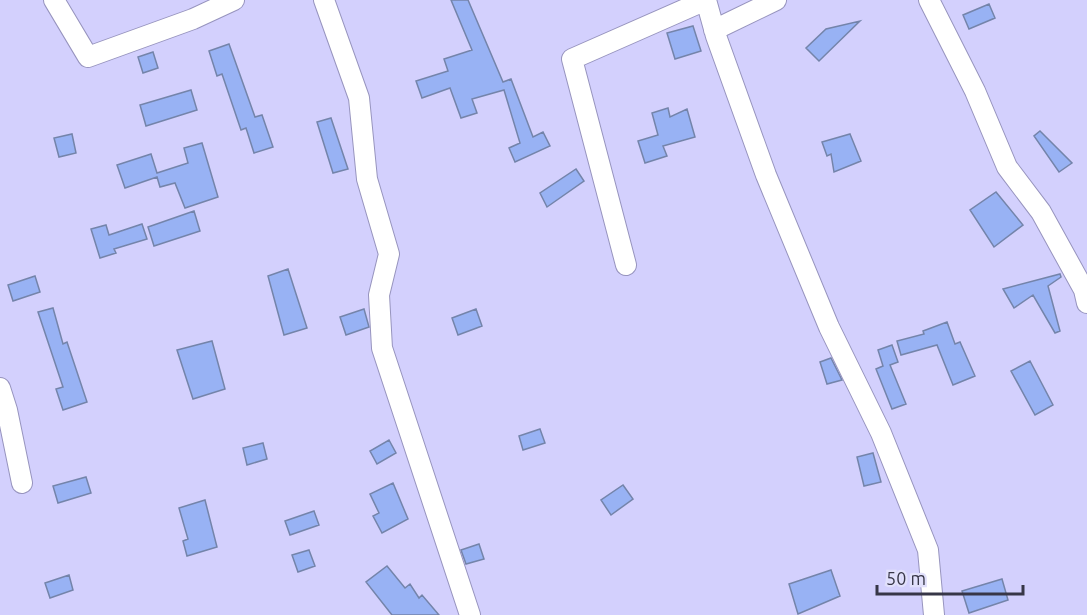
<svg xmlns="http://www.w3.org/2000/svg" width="1087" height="615" viewBox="0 0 1087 615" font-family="Ubuntu,sans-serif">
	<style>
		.building { fill: #98b2f4; stroke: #7484aa; stroke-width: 1.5 }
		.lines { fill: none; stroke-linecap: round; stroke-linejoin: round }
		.minor-casing { stroke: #9794be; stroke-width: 22 }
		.minor { stroke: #fff; stroke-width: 20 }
	</style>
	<rect width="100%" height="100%" fill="#d3d0fd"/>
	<path class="building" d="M451,0H468L503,82L511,79L533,137L543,132L550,146L515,162L509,148L520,143L504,90L472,99L477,113L461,118L450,88L422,98L416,81L448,71L444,59L472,50Z
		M989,4L995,18L969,29L963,15Z
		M860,21L819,61L806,48L826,29Z
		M693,26L701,51L675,59L667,33Z
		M229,44L255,117L262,115L273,147L254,153L246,128L241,130L222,74L217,76L209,51Z
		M153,52L158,68L143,73L138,57Z
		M191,90L197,110L146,126L140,105Z
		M668,108L670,117L687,109L695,137L663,146L667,156L645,163L638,141L658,135L652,113Z
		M331,118L348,169L333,173L317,122Z
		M1040,131L1072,163L1059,172L1034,136Z
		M72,134L76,153L59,157L54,138Z
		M850,134L861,161L834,172L831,154L827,156L822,142Z
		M202,143L218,197L185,208L175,183L160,187L157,177L125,188L117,165L151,154L157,173L188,163L184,148Z
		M576,169L584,181L547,207L540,193Z
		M996,192L1023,225L994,247L970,210Z
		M194,211L200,231L154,246L148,227Z
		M142,224L147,239L114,249L116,253L100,258L91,229L106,225L109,235Z
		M288,269L307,328L284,335L268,276Z
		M1060,274L1061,277L1048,286L1060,331L1055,333L1033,295L1014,308L1003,289Z
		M35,276L40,292L13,301L8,285Z
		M53,308L63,344L67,342L87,402L63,410L56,389L63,387L38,312Z
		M364,309L369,327L346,335L340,317Z
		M476,309L482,326L458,335L452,318Z
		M947,322L955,344L960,342L975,376L953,385L937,345L901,355L897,341L924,334L923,331Z
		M212,341L225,389L193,399L177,350Z
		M892,345L898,362L890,365L906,404L892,409L876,369L883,366L878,350Z
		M831,358L842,380L827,384L820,362Z
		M1030,361L1053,405L1035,415L1011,371Z
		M540,429L545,443L523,450L519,436Z
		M389,440L396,453L377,464L370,451Z
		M263,443L267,459L247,465L243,448Z
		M873,453L881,482L864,486L857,457Z
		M86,477L91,493L58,503L53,486Z
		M393,483L408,519L382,533L373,516L379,513L370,494Z
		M623,485L633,499L611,515L601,500Z
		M205,500L217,547L187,556L183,541L188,539L179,508Z
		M314,511L319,525L290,535L285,521Z
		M479,544L484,559L466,564L461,550Z
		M309,550L315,566L298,572L292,555Z
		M387,566L405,588L410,584L419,598L422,595L439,615H392L366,582Z
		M831,570L840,596L798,614L789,584Z
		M69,575L73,590L50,598L45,583Z
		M1002,579L1008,600L969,613L962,591Z"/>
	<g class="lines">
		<g class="minor-casing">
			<path id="minor" d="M54,0L88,57L193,19L234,0
				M324,0L359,98L367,179L389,254L379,295L382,348L470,615
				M706,0L716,36L766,175L829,327L881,433L928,550L934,615
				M929,0L975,91L1007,167L1041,212L1084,290L1087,303
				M714,30L776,0
				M626,265L572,59L706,0
				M0,388L7,410L22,483"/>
		</g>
		<use href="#minor" class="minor"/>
	</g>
	<path d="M877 585v9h146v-9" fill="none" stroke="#373647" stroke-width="3"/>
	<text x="886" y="585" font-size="18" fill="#373647" stroke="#e1e0fb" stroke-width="4.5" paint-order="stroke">50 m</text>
</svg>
